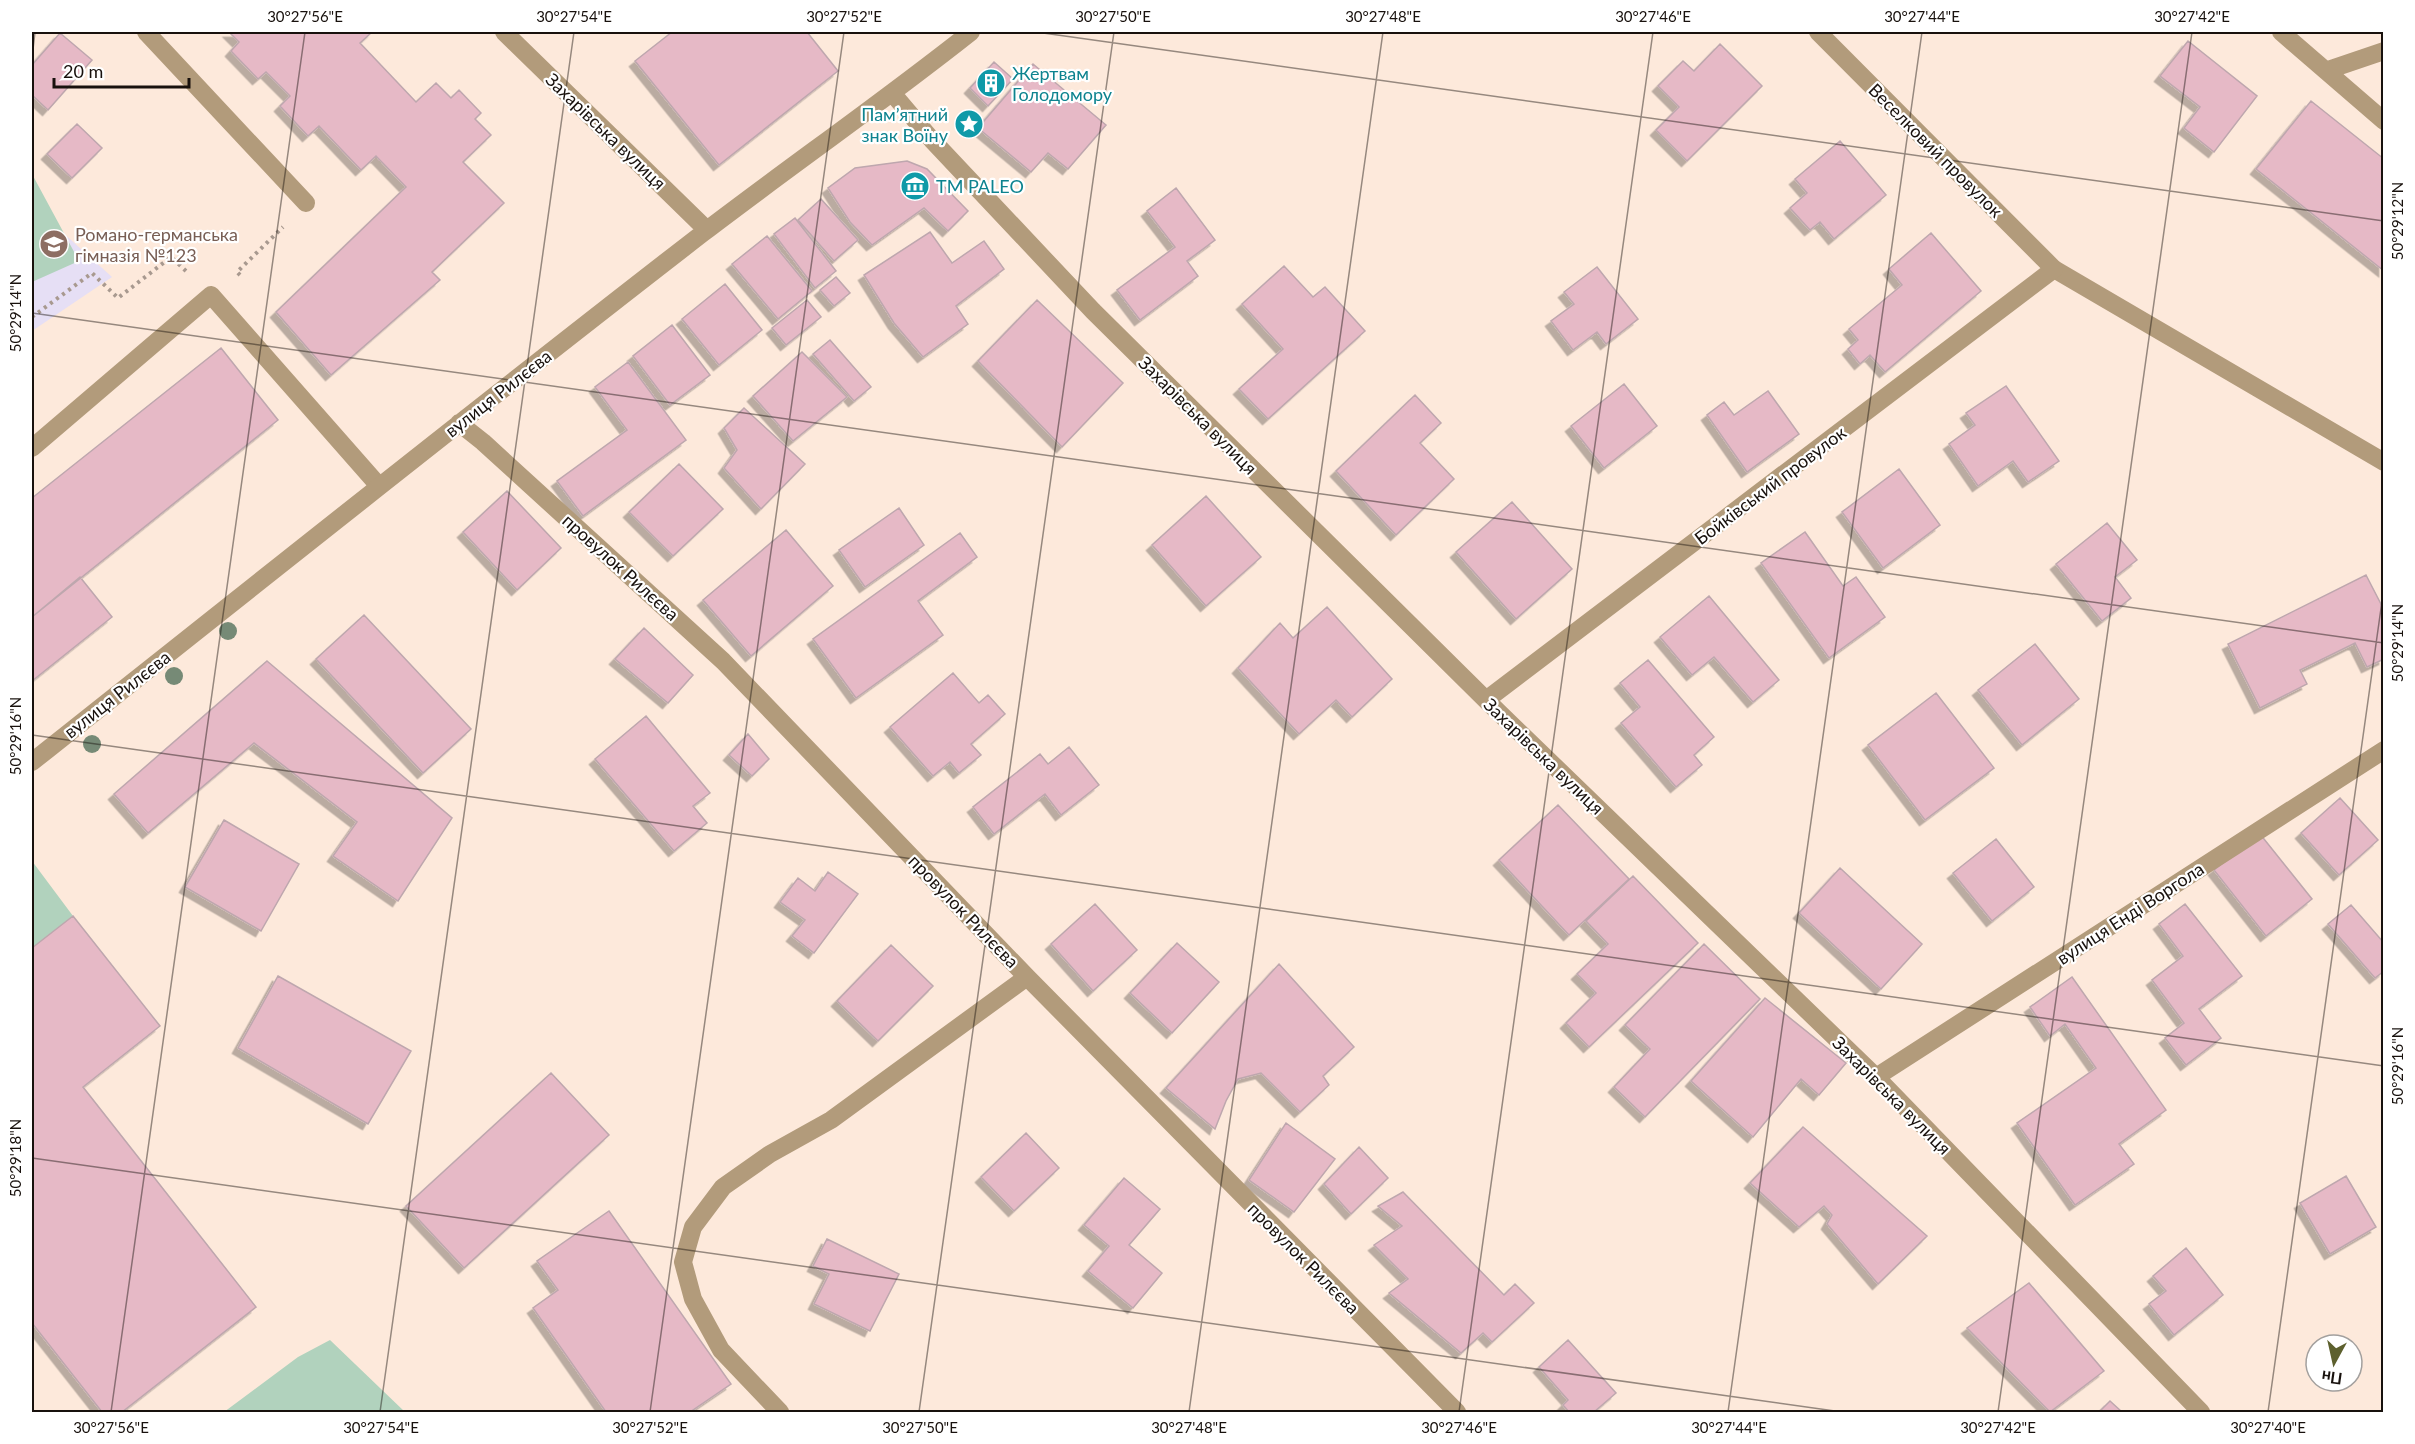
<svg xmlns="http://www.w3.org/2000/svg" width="2415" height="1444" viewBox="0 0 2415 1444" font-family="Lato,sans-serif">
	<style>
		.education { fill: #e6dff5 }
		.green { fill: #b1d2bd }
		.building { fill: #e6b9c6; stroke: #bea7ae; stroke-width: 1.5; filter: url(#shadow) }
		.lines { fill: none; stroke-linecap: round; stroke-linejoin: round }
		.path { stroke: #a8998f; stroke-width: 4; stroke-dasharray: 3 4.5; stroke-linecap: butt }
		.lane { stroke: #b29b7b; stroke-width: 18 }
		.street { stroke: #b29b7b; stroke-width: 18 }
		.tree { fill: #768a76 }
		.ticks { fill: none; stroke: #18110d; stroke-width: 1.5; stroke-opacity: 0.45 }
		.labels { text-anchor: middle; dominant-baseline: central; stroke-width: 4.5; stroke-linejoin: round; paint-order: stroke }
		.culture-label { font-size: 18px; fill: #0d838f; stroke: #fff; text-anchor: start }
		.street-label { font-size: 18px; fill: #18110d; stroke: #fff }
		.education-label { font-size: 18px; fill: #785e54; stroke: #fff; text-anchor: start }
		.neatline { fill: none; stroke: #18110d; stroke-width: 2 }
		.ticks-label { font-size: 15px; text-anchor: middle; fill: #18110d }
	</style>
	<defs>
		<filter id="shadow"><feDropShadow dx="-5.5" dy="5.5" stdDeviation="0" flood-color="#0004"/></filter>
	</defs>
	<rect width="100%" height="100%" fill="#fde9db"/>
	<path class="education" d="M32,195L40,212L112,277L32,331Z"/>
	<path class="green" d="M32,174L79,261L32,282Z
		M32,861L73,916L32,948Z
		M330,1340L405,1412H224L298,1357Z"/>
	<path class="building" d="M229,32H372L360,43L416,102L436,83L451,98L459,90L481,113L475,119L491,135L463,162L504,203L432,272L440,280L331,375L276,312L406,187L376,156L361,170L319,126L308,136L280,106L290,96L266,72L258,79L231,51L239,42Z
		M672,32H807L838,71L719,165L635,61Z
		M60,33L92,60L48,110L32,95V65Z
		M2188,41L2257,96L2214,152L2184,128L2200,107L2160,76Z
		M1720,44L1762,86L1687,161L1656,130L1679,107L1658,86L1683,61L1694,71Z
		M994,62L1013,79L988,106L970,88Z
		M1033,64L1106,125L1068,169L1048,153L1031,172L978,128Z
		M2311,101L2384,159V271L2256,169Z
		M77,124L102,148L72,178L47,154Z
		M1840,141L1886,195L1834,239L1820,222L1810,230L1790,208L1807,193L1795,179Z
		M907,161L927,169L968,211L948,231L924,208L872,245L850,222L828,188L855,168Z
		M1176,188L1215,240L1187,261L1198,276L1140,320L1117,290L1175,247L1147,211Z
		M821,199L858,240L834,261L798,220Z
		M795,218L836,271L815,288L774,234Z
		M930,232L952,263L984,241L1004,269L956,306L968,324L923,357L894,323L864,275Z
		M1931,233L1981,291L1885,372L1870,355L1860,364L1848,349L1858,340L1849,329L1902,285L1889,269Z
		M767,236L812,291L778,319L732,264Z
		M1284,266L1313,297L1325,287L1365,331L1268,419L1239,389L1283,349L1242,304Z
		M1597,267L1638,319L1606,344L1597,332L1573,350L1551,321L1574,304L1564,292Z
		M836,277L850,293L834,306L820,290Z
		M725,284L762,330L719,365L682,319Z
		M807,300L821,317L786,345L772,328Z
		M1037,300L1123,383L1062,447L978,361Z
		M672,325L710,375L670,405L633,356Z
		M830,340L871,387L854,401L813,354Z
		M221,348L278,420L32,617V498Z
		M802,352L847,397L793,441L753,396Z
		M628,362L686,440L583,516L557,481L627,430L595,387Z
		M1624,384L1657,426L1604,468L1571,426Z
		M2006,386L2059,461L2028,482L2013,461L1978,486L1949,444L1975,425L1966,413Z
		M1768,391L1799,434L1747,472L1707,415L1724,402L1734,415Z
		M1415,395L1441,423L1420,443L1454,479L1396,535L1336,471Z
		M744,408L805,464L761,509L724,468L737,450L724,428Z
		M679,464L723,509L673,556L629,512Z
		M1899,469L1940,525L1883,568L1842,512Z
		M507,491L561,548L517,590L463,532Z
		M1206,496L1261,557L1206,606L1152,545Z
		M1512,502L1572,569L1516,619L1456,552Z
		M899,508L924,545L865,587L839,550Z
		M2107,523L2137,560L2115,577L2131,598L2102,621L2056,564Z
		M786,530L833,586L751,656L703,600Z
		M1805,532L1843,586L1856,577L1885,617L1829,658L1761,563Z
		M960,533L977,557L918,601L943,635L856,698L813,639Z
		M2366,575L2384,610V659L2367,667L2355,643L2300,670L2307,684L2260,708L2228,644Z
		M80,577L112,617L32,681V617Z
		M1709,596L1779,680L1753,702L1714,657L1692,675L1660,637Z
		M1327,607L1392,679L1352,717L1336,700L1299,734L1238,668L1280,623L1293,638Z
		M364,615L471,729L423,773L316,659Z
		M644,628L693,675L668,703L615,659Z
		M2035,644L2079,699L2022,745L1978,690Z
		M1648,660L1714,737L1694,755L1702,765L1676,787L1621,723L1640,707L1620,683Z
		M267,661L452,818L398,901L333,856L357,822L254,743L148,833L114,794Z
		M953,673L979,703L988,695L1005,714L971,744L981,755L959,773L950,762L933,776L890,727Z
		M1936,693L1994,768L1925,820L1868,745Z
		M646,716L710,793L693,806L707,823L674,851L595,759Z
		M748,734L769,759L752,776L729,755Z
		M1069,747L1099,785L1061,815L1045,794L994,834L973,807L1040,754L1048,764Z
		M2340,798L2378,840L2339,875L2301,833Z
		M1558,805L1629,879L1569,935L1499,860Z
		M224,820L299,864L261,931L185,887Z
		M2260,834L2312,899L2266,936L2214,870Z
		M1996,839L2034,887L1992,921L1953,873Z
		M1840,868L1922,944L1881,989L1799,913Z
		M828,872L858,894L814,953L792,936L805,920L780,902L798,878L815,891Z
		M1633,876L1698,943L1589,1047L1566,1023L1596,993L1577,974L1608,944L1586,921Z
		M1095,904L1137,950L1093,991L1051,944Z
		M2185,904L2242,976L2199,1009L2221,1038L2186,1065L2165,1038L2184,1023L2152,980L2183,956L2159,924Z
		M2351,905L2384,943V971L2375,978L2328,924Z
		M73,916L160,1026L83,1087L256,1307L122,1412H102L32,1323V948Z
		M1177,943L1219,982L1172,1033L1130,993Z
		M1704,944L1760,999L1645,1117L1614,1087L1650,1049L1625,1025Z
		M891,945L933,986L878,1041L837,1001Z
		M1279,964L1354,1047L1323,1076L1329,1085L1300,1112L1261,1073L1238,1079L1226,1101L1215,1129L1166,1088Z
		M278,976L411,1051L368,1124L238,1048Z
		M2072,977L2166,1110L2119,1144L2134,1164L2075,1205L2017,1123L2096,1068L2065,1024L2050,1036L2030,1007Z
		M1765,998L1846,1063L1819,1095L1801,1079L1753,1137L1691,1081Z
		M551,1073L609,1135L464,1268L406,1206Z
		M1286,1123L1335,1159L1294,1212L1249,1180Z
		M1803,1127L1927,1236L1878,1284L1827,1224L1832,1215L1824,1206L1799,1227L1750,1183Z
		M1026,1133L1059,1168L1014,1211L981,1177Z
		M1359,1147L1388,1178L1351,1214L1324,1184Z
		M2346,1176L2376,1227L2330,1254L2300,1203Z
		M1124,1178L1160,1209L1129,1245L1162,1273L1133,1308L1088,1271L1109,1246L1084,1225Z
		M1403,1192L1504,1295L1515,1284L1534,1303L1492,1342L1483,1333L1461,1353L1389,1293L1408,1279L1374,1245L1402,1226L1378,1206Z
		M609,1211L731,1384L690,1412H606L533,1308L558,1290L537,1261Z
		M827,1239L899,1274L870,1331L814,1304L829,1274L813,1266Z
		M2186,1248L2223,1295L2174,1335L2149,1304L2166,1291L2153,1276Z
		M2029,1283L2104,1371L2050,1412L1967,1328Z
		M1568,1340L1616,1393L1594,1412H1569L1563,1405L1568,1400L1539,1367Z
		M2110,1401L2122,1412H2099Z"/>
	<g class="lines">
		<path class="path" d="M240,275L237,272L283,227
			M32,317L92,273L118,298L171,257L187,272"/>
		<path class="lane" d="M146,32L306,203
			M2054,269L2384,462
			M32,448L211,295L379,486"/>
		<path class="street" d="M504,32L707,230
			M2281,32L2384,121
			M2328,70L2384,51
			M893,94L932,140L1093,311L1486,700L1876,1077L2201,1412
			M459,423L483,442L723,661L1027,977L1457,1412
			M1486,700L2054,269L1818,32
			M32,762C255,585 478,407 703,233C792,165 884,101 971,32
			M1876,1077L2384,750
			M780,1412L721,1350L693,1299L683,1262L693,1227L723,1187L770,1154L831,1120L1027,977"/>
	</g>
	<g class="tree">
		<circle cx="228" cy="631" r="9"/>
		<circle cx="174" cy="676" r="9"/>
		<circle cx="92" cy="744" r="9"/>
	</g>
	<path class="ticks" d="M1036,32L2384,221M32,58L35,32M32,313L2384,643M32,735L2384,1066M32,1158L1842,1412M111,1412L305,32M380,1412L574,32M650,1412L844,32M919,1412L1114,32M1189,1412L1383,32M1459,1412L1653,32M1728,1412L1922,32M1998,1412L2192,32M2268,1412L2384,587"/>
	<defs>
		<g id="building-disc" transform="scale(1.5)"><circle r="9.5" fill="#0f9aa8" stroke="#fff"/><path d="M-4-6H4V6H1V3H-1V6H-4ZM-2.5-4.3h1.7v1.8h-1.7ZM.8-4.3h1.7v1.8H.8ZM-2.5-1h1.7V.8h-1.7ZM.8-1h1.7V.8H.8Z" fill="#fff"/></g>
		<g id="sight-disc" transform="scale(1.5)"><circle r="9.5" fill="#0f9aa8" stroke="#fff"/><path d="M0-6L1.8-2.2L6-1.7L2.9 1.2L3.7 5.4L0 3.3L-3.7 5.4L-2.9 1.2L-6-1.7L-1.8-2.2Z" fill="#fff"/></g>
		<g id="museum-disc" transform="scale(1.5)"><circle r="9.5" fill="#0f9aa8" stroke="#fff"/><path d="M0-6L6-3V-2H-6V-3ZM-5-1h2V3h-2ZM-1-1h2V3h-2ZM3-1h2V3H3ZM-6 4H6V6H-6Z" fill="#fff"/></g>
		<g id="school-disc" transform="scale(1.5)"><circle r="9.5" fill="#8d6e63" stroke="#fff"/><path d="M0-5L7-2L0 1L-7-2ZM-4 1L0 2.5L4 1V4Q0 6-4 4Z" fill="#fff"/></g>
	</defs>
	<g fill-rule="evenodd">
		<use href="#building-disc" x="991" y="83"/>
		<use href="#sight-disc" x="969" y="124"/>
		<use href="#museum-disc" x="915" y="186"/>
		<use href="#school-disc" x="54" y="244"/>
	</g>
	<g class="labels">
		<g class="culture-label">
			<text x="1012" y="73">Жертвам<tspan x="1012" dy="21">Голодомору</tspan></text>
			<text x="948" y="114" text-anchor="end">Пам’ятний<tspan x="948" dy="21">знак Воїну</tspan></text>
			<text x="936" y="186">ТМ PALEO</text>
		</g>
		<g class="street-label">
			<text transform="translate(606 131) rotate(44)">Захарівська вулиця</text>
			<text transform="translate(1936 150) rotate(45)">Веселковий провулок</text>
			<text transform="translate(498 393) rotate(-38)">вулиця Рилєєва</text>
			<text transform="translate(1198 415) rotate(45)">Захарівська вулиця</text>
			<text transform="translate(1770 485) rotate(-37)">Бойківський провулок</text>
			<text transform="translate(621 567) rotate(42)">провулок Рилєєва</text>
			<text transform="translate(117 694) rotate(-38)">вулиця Рилєєва</text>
			<text transform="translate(1544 756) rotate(44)">Захарівська вулиця</text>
			<text transform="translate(964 911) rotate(46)">провулок Рилєєва</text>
			<text transform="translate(2130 913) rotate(-33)">вулиця Енді Воргола</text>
			<text transform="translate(1892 1095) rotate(45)">Захарівська вулиця</text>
			<text transform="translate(1304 1258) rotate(45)">провулок Рилєєва</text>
		</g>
		<g class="education-label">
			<text x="75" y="234">Романо-германська<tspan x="75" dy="21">гімназія №123</tspan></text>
		</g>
	</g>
	<rect width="2415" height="1444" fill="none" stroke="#ffffff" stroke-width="66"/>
	<g transform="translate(2334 1363) rotate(188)"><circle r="28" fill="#ffffff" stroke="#a3a09e" stroke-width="1.5"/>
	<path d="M0-4.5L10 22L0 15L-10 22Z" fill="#5d602e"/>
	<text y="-9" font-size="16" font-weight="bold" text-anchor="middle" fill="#18110d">Пн</text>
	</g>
	<path d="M54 78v9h135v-9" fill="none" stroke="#18110d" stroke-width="3"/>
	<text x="63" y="78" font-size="18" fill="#18110d" stroke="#ffffff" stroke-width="4.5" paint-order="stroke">20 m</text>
	<rect x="33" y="33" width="2349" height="1378" class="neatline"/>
	<g class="ticks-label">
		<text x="305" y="22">30°27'56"E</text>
		<text x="574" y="22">30°27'54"E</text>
		<text x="844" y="22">30°27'52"E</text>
		<text x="1113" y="22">30°27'50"E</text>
		<text x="1383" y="22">30°27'48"E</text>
		<text x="1653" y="22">30°27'46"E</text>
		<text x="1922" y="22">30°27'44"E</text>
		<text x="2192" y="22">30°27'42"E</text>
		<text transform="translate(2398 221) rotate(-90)" y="5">50°29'12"N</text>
		<text transform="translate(16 313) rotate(-90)" y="5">50°29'14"N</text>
		<text transform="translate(2398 643) rotate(-90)" y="5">50°29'14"N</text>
		<text transform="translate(16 736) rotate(-90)" y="5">50°29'16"N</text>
		<text transform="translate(2398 1066) rotate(-90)" y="5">50°29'16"N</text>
		<text transform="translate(16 1158) rotate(-90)" y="5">50°29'18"N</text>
		<text x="111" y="1433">30°27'56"E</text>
		<text x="381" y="1433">30°27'54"E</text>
		<text x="650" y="1433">30°27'52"E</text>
		<text x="920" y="1433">30°27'50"E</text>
		<text x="1189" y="1433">30°27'48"E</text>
		<text x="1459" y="1433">30°27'46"E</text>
		<text x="1729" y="1433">30°27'44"E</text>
		<text x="1998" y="1433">30°27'42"E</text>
		<text x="2268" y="1433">30°27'40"E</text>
	</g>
</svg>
